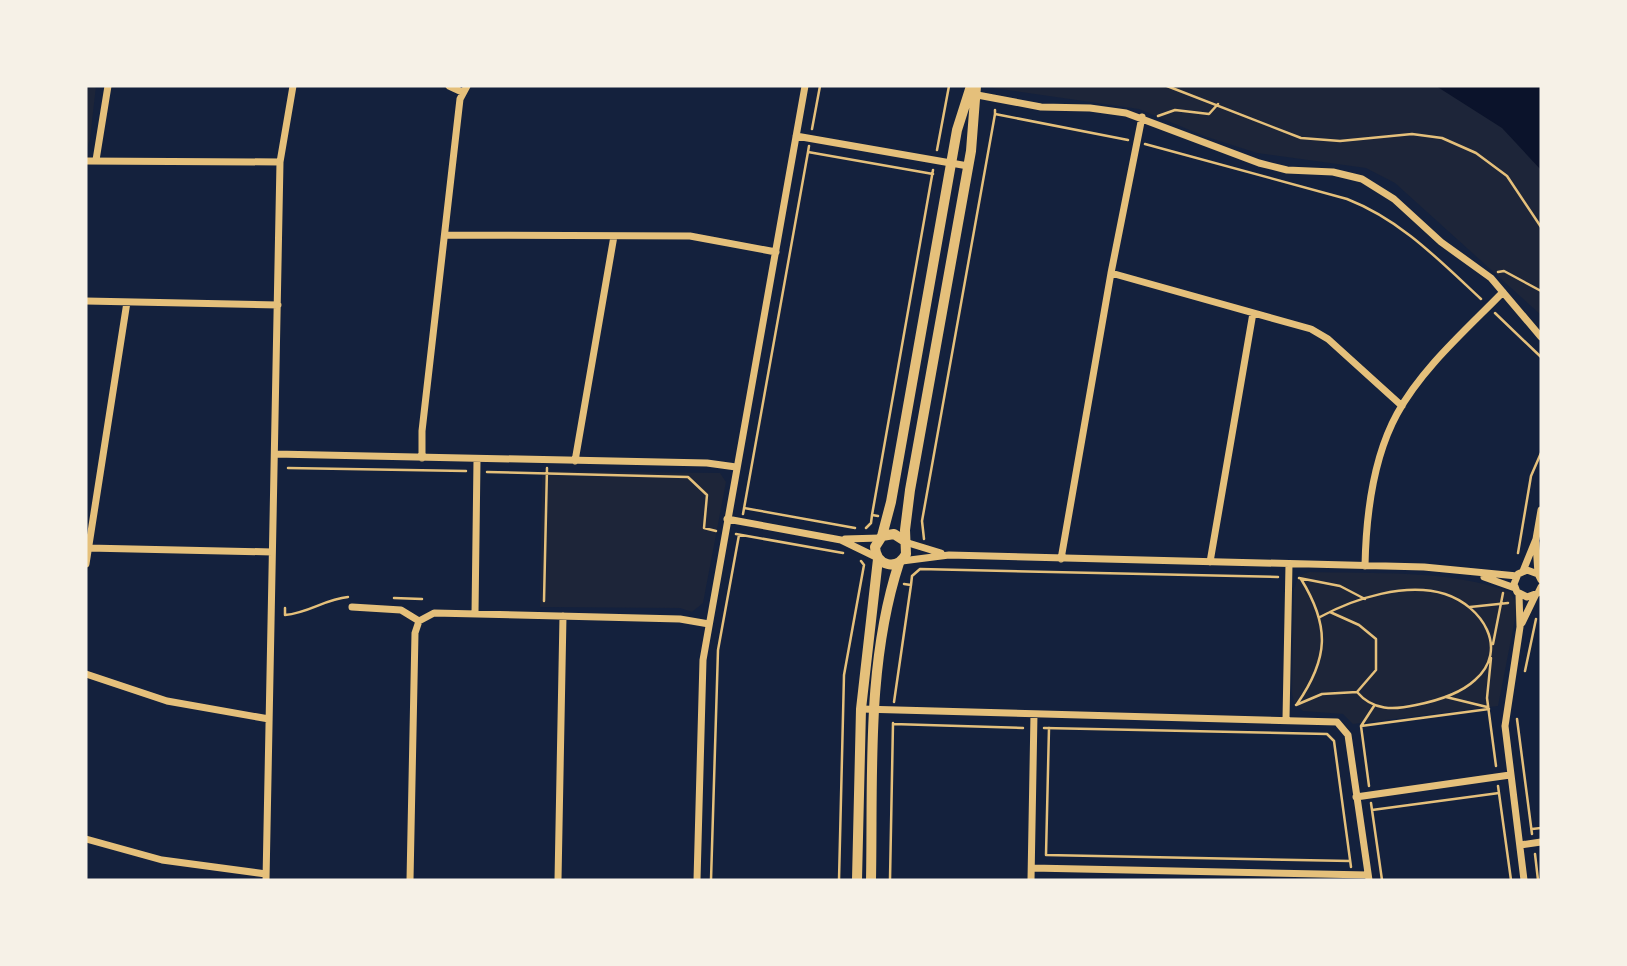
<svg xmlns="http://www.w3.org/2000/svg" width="1627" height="966" viewBox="0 0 1627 966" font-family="'Varela Round',sans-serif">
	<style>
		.green { fill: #1d2539 }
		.water { fill: #0b132b }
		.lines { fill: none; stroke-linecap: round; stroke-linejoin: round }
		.path { stroke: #e5c07b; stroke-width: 2.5 }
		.minor { stroke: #e5c07b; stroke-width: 7 }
		.tertiary { stroke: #e5c07b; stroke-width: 10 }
	</style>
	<rect width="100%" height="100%" fill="#14213d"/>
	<path class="green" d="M86,86H96L90,139L86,152Z
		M993,86H1541V315L1395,183L1366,168L1257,153L1204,136L1139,109L993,88Z
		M542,471L720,473L726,482L703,603L692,612L680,608L540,607Z
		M1309,572C1376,574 1447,569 1510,592L1516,602V614L1498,706L1353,724L1343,714L1303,711L1294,702L1292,693L1294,589L1299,576Z"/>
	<path class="water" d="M1436,86H1541V170L1502,128Z"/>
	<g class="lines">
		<path class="path" d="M1167,86L1301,138L1340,141L1412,134L1442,138L1476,153L1507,176L1541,227
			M995,110V114L1128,140
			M1158,116L1175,110L1209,114L1218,104
			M812,129L820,86
			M1145,144L1347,199C1401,220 1439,260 1481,299
			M809,146L808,152L933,174
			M937,150L949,86
			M1498,272L1504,271L1541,291
			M1495,313L1541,357
			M288,468L466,471
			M487,472L688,477L707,495L704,528L716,531
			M744,508L855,528
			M743,514L808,152
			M872,515L933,170
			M866,528L871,523L872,515L878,516
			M736,534L843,553
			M924,539L922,521L995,114
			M1518,553L1531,476L1541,453
			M1299,578L1340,586L1365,599
			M904,584L911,585L912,576L920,569L1278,577
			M394,598L422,599
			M544,601L547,468
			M1470,607L1508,603
			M285,608V615C309,613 325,599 348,597
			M1320,617C1355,598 1406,582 1445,594C1482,606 1510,649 1475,680C1460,694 1436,701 1416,705C1394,710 1373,711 1357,692
			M1493,644L1503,593
			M1491,658L1487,698L1496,766
			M1525,671L1536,619
			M1446,697L1487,707
			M894,702L911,585
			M1297,704C1329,658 1330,626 1301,579
			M1296,705L1322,694L1357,692L1376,670V639L1359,625L1330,612
			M1517,719L1532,834
			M893,724L1023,728
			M1361,726L1489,709
			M1044,728L1327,734L1334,741L1351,867
			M1369,786L1361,726L1374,706
			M1498,786L1511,880
			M1371,803L1382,880
			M1372,810L1499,793
			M1532,829L1541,828
			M1535,854L1538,880
			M1046,855L1350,861
			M1046,855L1049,728
			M711,880L718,650L739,535
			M839,880L844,675L864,565L861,561
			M890,880L893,723"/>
		<path class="minor" d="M449,86L462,92
			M972,94L1041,107L1090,108L1126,113L1259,163L1287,170L1333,172L1362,179L1394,199L1441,242L1491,278L1541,337
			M796,136L968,166
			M96,160L108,86
			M86,161L280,162
			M445,235L690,236L776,252
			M1111,273L1311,329L1328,339L1402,406
			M86,301L278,305
			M275,454L707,463L736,467
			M422,458V431L460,99L467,86
			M575,461L614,236
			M727,519L841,540L876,557
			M845,539L880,538
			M905,542L941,553
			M1536,543L1538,574
			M88,548L272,552
			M1061,559L1111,273L1142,117
			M902,561L949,555L1424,567L1517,576
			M1210,562L1253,313
			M86,564L127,302
			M1365,566C1366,516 1373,458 1397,414C1422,368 1467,329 1503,292
			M1523,571L1536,539L1541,510
			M1484,577L1515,588
			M1541,580L1538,574L1527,570L1518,574L1514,584L1517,592L1527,597L1538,593L1541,587
			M1519,594L1520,627L1505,726L1524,880
			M352,607L401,610L419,621
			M475,614L477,460
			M419,621L434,613L680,619L709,624
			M1522,623L1535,596
			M86,674L167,701L269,719
			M861,709L1337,722L1348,735L1369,880
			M1286,719L1289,564
			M1356,797L1510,775
			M86,839L162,860L266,874
			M1520,845L1541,842
			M1032,868L1368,875
			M266,880L280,162L293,86
			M410,880L415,633L419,621
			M558,880L563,616
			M697,880L703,660L805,86
			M1031,880L1034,714"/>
		<path class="tertiary" d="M882,536L891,502L957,130L971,86
			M905,541L894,534L882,536L875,547C876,566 897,571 906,554L905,530L910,490L971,151L976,86
			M857,880L861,709L878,559
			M871,880C873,776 866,664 899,563"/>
	</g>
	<rect width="1627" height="966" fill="none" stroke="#f6f1e7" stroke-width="175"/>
</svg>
